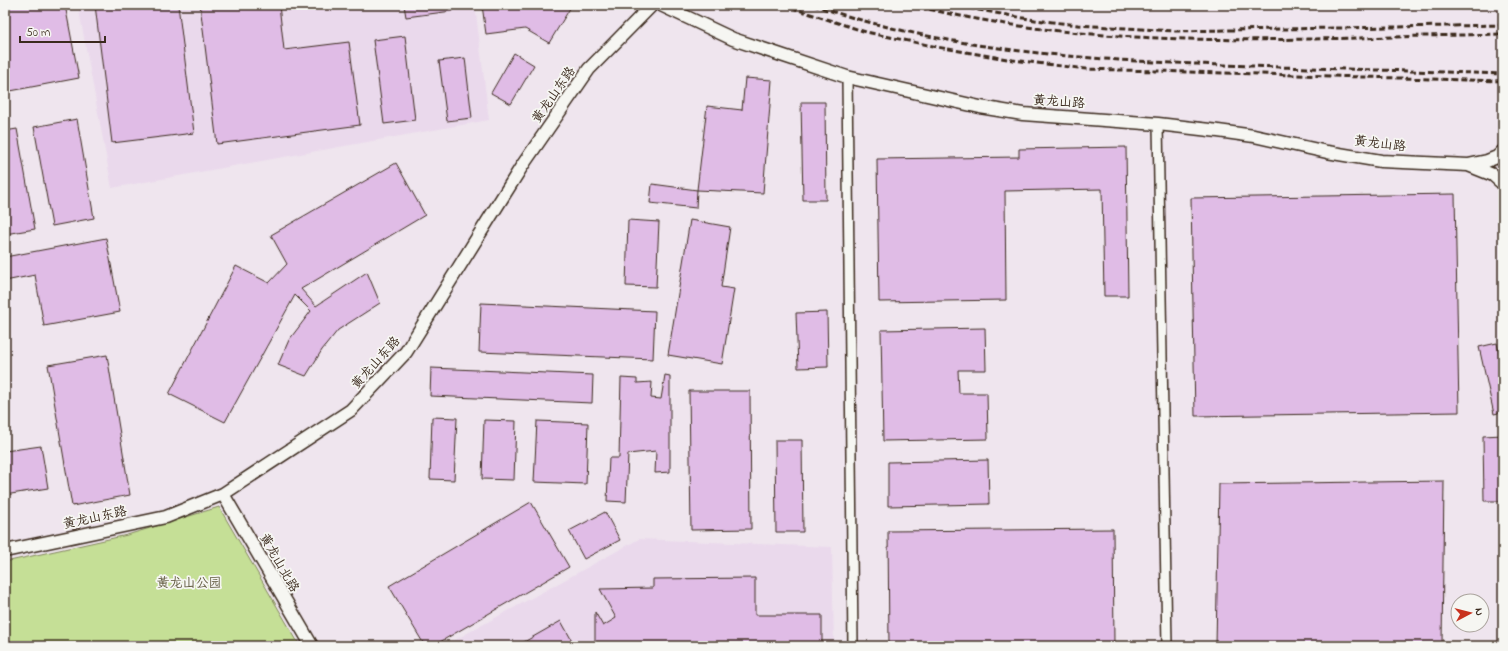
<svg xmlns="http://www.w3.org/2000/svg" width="1508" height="651" viewBox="0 0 1508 651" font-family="'Indie Flower','LXGW WenKai TC',sans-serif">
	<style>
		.built { fill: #ead9ec }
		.green { fill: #c5df96; stroke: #80845a }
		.building { fill: #e0bce6; stroke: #3b2a1e }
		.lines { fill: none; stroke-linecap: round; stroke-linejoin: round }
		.minor-casing { stroke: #3b2a1e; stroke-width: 12 }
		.tertiary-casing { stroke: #3b2a1e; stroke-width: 15 }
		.minor { stroke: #f6f6f2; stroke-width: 9 }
		.tertiary { stroke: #f6f6f2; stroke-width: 12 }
		.rail { stroke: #3b2a1e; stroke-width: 3; stroke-dasharray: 6 3; stroke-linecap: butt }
		.labels { text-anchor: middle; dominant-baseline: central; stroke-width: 3.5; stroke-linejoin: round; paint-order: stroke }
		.street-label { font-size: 13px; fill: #3b2a1e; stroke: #f6f6f2 }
		.park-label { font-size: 13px; fill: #5e573c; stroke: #f6f6f2 }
	</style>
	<rect width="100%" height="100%" fill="#efe5ee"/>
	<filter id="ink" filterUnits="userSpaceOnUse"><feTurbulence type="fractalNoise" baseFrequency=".025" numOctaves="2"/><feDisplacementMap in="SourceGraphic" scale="8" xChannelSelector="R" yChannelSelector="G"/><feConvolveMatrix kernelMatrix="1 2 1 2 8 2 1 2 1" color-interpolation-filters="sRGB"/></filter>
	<g filter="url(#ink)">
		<path class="built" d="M78,5H475L489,120L112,188Z
			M639,539L832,547L834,646H444Z"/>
		<path class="green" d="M219,507L300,646H5V562L127,535Z"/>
		<path class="building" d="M13,5H65L79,78L5,92V7Z
			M95,5H178L194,133L112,143Z
			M200,5H279L284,50L349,42L360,125L217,144Z
			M404,5H452V11L406,17Z
			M482,5H572L549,43L525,29L486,34Z
			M405,36L415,120L384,124L373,40Z
			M514,53L534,65L511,104L491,93Z
			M465,58L472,118L447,121L439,61Z
			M745,78L772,80L763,193L697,190L707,106L742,110Z
			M801,102H825L826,200H803Z
			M77,119L94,218L52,226L34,127Z
			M17,129L35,229L5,234V131Z
			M1126,147L1128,296H1104L1102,189L1005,191L1006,300L879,302L877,159L1019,157V149Z
			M396,163L425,215L301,289L316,306L367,272L380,303L338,330L322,350L306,376L278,365L289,340L311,311L295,295L225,422L169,394L236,266L269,283L287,264L271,235Z
			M652,184L697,190L696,208L650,203Z
			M1455,194L1459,412L1195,416L1191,198Z
			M628,220L659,222L656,287L626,286Z
			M690,220L730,227L721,287L734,289L722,364L668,355Z
			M106,238L120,312L44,326L35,275L5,281V257Z
			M481,303L655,311L653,359L479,352Z
			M827,312L828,367L798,368L796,313Z
			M985,328L986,370H958L959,393H987L988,439L883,441L881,330Z
			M1497,343L1503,372V412L1494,414L1479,347Z
			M107,355L130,495L72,506L48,365Z
			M431,368L593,375L592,403L430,396Z
			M665,375L670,376V472L655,473L656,451L628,454L626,502L607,501L609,458H619L621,378L637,379V383L652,382L651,398L661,399Z
			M689,391H750L751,529L691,530Z
			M432,417L457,418L454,480L430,479Z
			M484,420L516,421L514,480L482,479Z
			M537,421L588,423L586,484L534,482Z
			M1503,435V501H1484L1483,436Z
			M775,440H802L803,532H776Z
			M41,446L48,488L5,495V451Z
			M988,460L989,504L888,506V462Z
			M1444,481L1442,644L1216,646L1219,484Z
			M531,502L569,567L433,646H425L389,586Z
			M605,512L620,540L584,559L569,531Z
			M1113,529L1114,646H889L888,531Z
			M755,578V615H822V646H595V612L603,626L616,618L600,589L653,588V579Z
			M561,621L575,646H517Z"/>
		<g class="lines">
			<g class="minor-casing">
				<path id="minor" d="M847,77L853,646
					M1158,124L1167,646"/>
			</g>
			<g class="tertiary-casing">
				<path id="tertiary" d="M661,5L733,39L847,77L980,107L1023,114L1158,124L1218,131L1254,136L1327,152L1381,161L1468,165L1487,161L1497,157L1503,151
					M1468,165L1493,175L1503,184
					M223,494L312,646
					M5,551L166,517L223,494L351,410L406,352L522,166L589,69L652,5"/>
			</g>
			<use href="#minor" class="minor"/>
			<use href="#tertiary" class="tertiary"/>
			<path class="rail" d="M783,5L866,32L937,47L1013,60L1086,69L1503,81
				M813,5C955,54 1103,61 1251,66C1335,69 1419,71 1503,74
				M912,5C1105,54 1306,38 1503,34
				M951,5L1035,20L1078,25L1174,31L1503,25"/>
		</g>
	</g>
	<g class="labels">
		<g class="street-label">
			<text transform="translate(554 95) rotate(-55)">黄龙山东路</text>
			<text transform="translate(1059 102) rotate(4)">黄龙山路</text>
			<text transform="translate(1380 144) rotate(7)">黄龙山路</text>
			<text transform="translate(376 363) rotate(-48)">黄龙山东路</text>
			<text transform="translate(95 518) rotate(-12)">黄龙山东路</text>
			<text transform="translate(279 563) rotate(60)">黄龙山北路</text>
		</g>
		<g class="park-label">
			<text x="189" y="583">黄龙山公园</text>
		</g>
	</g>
	<rect width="1508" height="651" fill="none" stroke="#f6f6f2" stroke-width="20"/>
	<rect x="10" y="10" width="1488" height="631" fill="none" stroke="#3b2a1e" stroke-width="1.5" filter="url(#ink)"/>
	<g transform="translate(1470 613) rotate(83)"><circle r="19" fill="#f6f6f2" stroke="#aba49d"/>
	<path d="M0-3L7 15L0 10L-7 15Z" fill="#c8321e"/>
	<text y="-6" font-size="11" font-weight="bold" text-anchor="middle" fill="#3b2a1e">N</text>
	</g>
	<path d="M20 36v6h85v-6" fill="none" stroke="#3b2a1e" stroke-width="2"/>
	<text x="26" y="36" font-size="12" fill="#3b2a1e" stroke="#f6f6f2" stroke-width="3" paint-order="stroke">50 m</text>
</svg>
